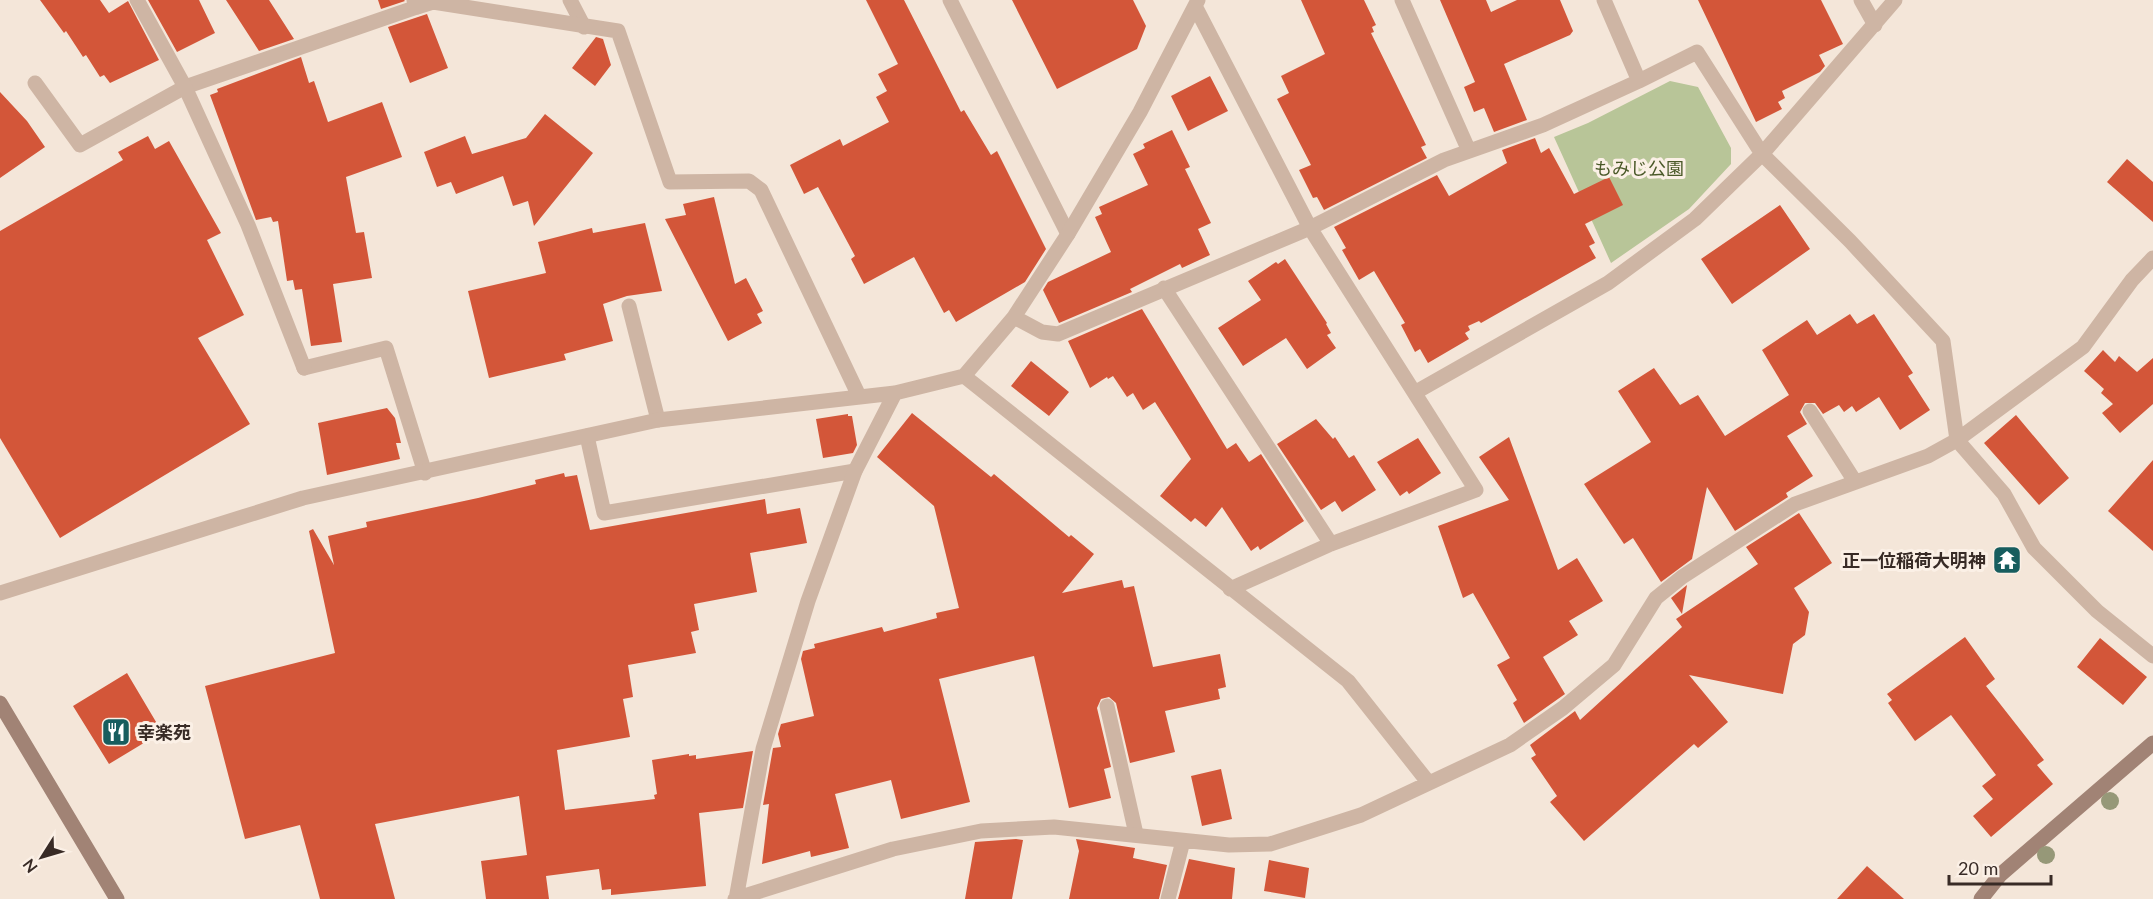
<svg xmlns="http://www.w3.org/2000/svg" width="2153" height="899" viewBox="0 0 2153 899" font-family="Lato,'Noto Sans JP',sans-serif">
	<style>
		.green { fill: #b8c598 }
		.building { fill: #d35639 }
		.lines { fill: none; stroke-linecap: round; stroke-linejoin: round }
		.lane { stroke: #ceb5a4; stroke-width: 15 }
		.street { stroke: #ceb5a4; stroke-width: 15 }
		.secondary { stroke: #a18375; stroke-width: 15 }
		.tree { fill: #969878 }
		.labels { text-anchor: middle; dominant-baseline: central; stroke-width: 6; stroke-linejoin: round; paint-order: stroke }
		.park-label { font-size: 18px; fill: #4a5928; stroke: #fbf0e6 }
		.poi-label { font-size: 18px; font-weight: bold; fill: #382b26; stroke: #fbf0e6; text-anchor: end }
	</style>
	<rect width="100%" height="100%" fill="#f4e6d9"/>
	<path class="green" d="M1670,81L1698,87L1731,148V164L1689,209L1611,263L1554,137L1588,123Z"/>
	<path class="building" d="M40,0H100L109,13L128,1L159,60L110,83L104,75L100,77L86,55L83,57L66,31L64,33Z
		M148,0H199L215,33L177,52Z
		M226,0H269L294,39L259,51Z
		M378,0H404L405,1L381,9Z
		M866,0H904L961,112L964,110L991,155L997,151L1046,249L1025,282L956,322L949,310L944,313L914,257L864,284L851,259L855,256L818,187L804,194L790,165L840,139L843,146L889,122L876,97L887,91L878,74L898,64Z
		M1012,0H1133L1146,26L1137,49L1057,89Z
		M1301,0H1364L1376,25L1372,27L1374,32L1371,33L1426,145L1421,147L1427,158L1324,210L1317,197L1313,198L1299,170L1311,165L1277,99L1289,93L1281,76L1325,54Z
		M1440,0H1486L1491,12L1517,0H1560L1573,31L1570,35L1504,64L1527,120L1494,132L1484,108L1474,112L1464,87L1475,82Z
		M1698,0H1821L1843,44L1819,55L1825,66L1820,72L1782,91L1785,98L1778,102L1782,109L1756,122Z
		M427,14L448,68L410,83L388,27Z
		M596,37L603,39L611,65L595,86L572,68Z
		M301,57L309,83L314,81L328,122L382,102L402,157L346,177L356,233L364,232L372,278L333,284L342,342L311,346L302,289L295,290L293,280L287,281L278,221L273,222L271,217L256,220L210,95L218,92L217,89Z
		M1210,76L1228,111L1188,131L1171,96Z
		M0,92L27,121L45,147L0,178Z
		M545,114L593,153L534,226L528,201L513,206L503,176L456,194L451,182L437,187L424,152L465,136L472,154L526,138Z
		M1172,130L1190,167L1185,169L1211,223L1198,229L1210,255L1182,268L1180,264L1130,289L1132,292L1059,323L1043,290L1048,282L1111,252L1095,217L1102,214L1099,207L1148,185L1133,154L1145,148L1143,144Z
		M148,136L155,149L169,141L221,233L207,240L244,315L198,338L250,424L60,538L0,438V231L123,160L118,152Z
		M1535,138L1541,153L1549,148L1574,194L1609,177L1623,205L1585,224L1595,243L1589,246L1596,258L1481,323L1479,321L1468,326L1470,330L1465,333L1469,339L1428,363L1420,349L1415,352L1401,325L1405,323L1374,271L1359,280L1342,250L1346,248L1334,227L1437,175L1449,196L1507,163L1502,150Z
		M2127,159L2153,182V222L2107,182Z
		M714,197L735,284L746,278L763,311L757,314L762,323L728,341L665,219L686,215L683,204Z
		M1780,205L1810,249L1732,304L1701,259Z
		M645,223L662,291L627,296L603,304L613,341L564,354L566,360L489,378L468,291L546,273L538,242L592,228L593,233Z
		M1285,259L1327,323L1326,324L1331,333L1327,335L1336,348L1307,369L1286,338L1243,366L1218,328L1261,300L1248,281L1276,262L1278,264Z
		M1142,309L1227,449L1236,443L1249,462L1261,454L1304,521L1260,550L1258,546L1251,551L1222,507L1206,527L1195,518L1191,522L1160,496L1191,459L1155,402L1143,410L1133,393L1127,397L1113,376L1108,379L1107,377L1090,388L1068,341Z
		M1850,314L1857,324L1874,314L1913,373L1908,376L1930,410L1900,430L1879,397L1856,412L1852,406L1844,412L1839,405L1823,414L1815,403H1805L1800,412L1807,424L1787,436L1813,476L1786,493L1788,497L1735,531L1707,487L1692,559L1661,582L1633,538L1624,544L1584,484L1651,442L1618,391L1654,368L1680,405L1698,395L1725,436L1789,395L1762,350L1807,320L1817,335Z
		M2103,350L2115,362L2119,356L2137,372L2153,358V404L2120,433L2102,413L2113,404L2101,393L2104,389L2084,371Z
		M1031,361L1069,392L1049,416L1011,386Z
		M387,408L395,418L401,443H396L400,459L327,475L318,423Z
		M912,413L991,477L994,474L1069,537L1071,535L1094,554L1062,593L1122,580L1124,588L1134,586L1153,667L1220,654L1226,687L1218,689L1220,699L1165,711L1175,752L1130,763L1116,703L1109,697L1101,699L1097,708L1111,767L1104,769L1111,798L1069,808L1034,656L939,679L970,802L901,819L891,780L835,794L849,848L811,857L810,851L762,864L769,804L763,805L773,748L781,747L778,734L781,724L814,716L801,659L803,651L815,648L814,644L882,627L884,632L937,618L936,613L959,608L934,506L877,457Z
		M848,414V416H852L857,445L853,453L823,458L816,419Z
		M2016,415L2069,478L2039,505L1984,443Z
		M1316,419L1333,439L1335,437L1349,458L1354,455L1376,490L1342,512L1335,501L1321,510L1277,444Z
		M1509,437L1558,570L1577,558L1603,601L1569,621L1578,635L1543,657L1565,694L1524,723L1513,703L1517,700L1497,665L1510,658L1473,593L1463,598L1438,526L1509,500L1479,457Z
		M1418,438L1441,473L1409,494L1407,491L1400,496L1377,462Z
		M2153,460V551L2108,511Z
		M564,473L565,477L577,475L590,530L765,499L767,514L800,508L807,543L750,553L757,592L694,604L699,630L691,632L696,653L628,665L633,697L623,699L630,737L557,750L565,810L655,799L654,795L657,794L652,760L689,754V756L696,755V759L753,751L743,808L699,813L706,886L611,895V889L602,890L599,869L546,876L549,899H486L481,861L527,855L519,796L375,824L395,899H320L300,825L245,839L205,686L335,653L309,531L313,529L334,565L328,536L367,527L366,522L478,498L536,484L535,480Z
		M1799,513L1832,563L1794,588L1809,612L1805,635L1793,644L1783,694L1689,675L1728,722L1698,748L1694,744L1584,841L1550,802L1557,796L1531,758L1536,755L1530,745L1575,711L1580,720L1682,627L1676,619L1758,564L1746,547Z
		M1687,585L1682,614L1671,598Z
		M1965,637L1995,679L1986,686L2044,760L2037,765L2053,784L1991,837L1973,816L1993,799L1982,786L1996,775L1951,715L1915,741L1888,703L1892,700L1887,694Z
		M2100,638L2147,677L2123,705L2077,667Z
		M127,673L162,732L109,764L73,706Z
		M1221,769L1232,819L1202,826L1191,776Z
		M1016,839L1023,840L1012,899H965L975,842Z
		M1076,839L1135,848L1133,858L1167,865L1159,899H1069L1079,851Z
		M1189,859L1235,868L1232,899H1178Z
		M1269,860L1309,868L1305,898L1264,891Z
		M1867,866L1904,899H1837Z"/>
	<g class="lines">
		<path class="lane" d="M570,0L584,27
			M950,0L1068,234
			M35,83L80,145L185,87L417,7
			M629,306L658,420
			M304,368L386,348L425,473
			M587,436L604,513L855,471
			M1107,706L1136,834"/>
		<path class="street" d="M137,0L185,87L248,225L304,368
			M414,0L417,7L433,2L618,31L670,182L749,181L761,190L859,396
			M1402,0L1469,151
			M1861,0L1875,25
			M1195,6L1310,228L1476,490L1331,544L1230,589
			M1639,81L1697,52L1762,154L1850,241L1943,341L1957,440L2004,494L2034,548L2097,611L2153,656
			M1164,288L1331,544
			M1014,317L1042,332L1058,334L1310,228L1444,160L1543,125L1639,81L1604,0
			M964,376L1348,681L1428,782
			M1416,392L1608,283L1695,219L1762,154L1895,0
			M1810,411L1854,480
			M0,593L303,498L658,420L895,393L964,376L1014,317L1068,234L1140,112L1198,0
			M735,899L893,849L981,831L1054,827L1229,845L1270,844L1361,815L1510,745L1563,708L1614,665L1656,598L1682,577L1795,504L1928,456L1957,440L2083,347L2132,280L2153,258
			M736,899L763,749L808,601L855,471L895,393
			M1168,899L1183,841"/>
		<path class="secondary" d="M0,703L117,899
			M1981,899L2000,875L2153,743"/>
	</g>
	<g class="tree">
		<circle cx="2110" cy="801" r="9"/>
		<circle cx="2046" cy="855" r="9"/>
	</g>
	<defs>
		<g id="temple-square" transform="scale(1.5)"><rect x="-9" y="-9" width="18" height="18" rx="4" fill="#175d5e" stroke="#fbf0e6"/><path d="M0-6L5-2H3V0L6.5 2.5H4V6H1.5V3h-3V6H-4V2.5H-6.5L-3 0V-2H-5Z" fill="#fff"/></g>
		<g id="restaurant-square" transform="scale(1.5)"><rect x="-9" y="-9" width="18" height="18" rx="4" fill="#175d5e" stroke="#fbf0e6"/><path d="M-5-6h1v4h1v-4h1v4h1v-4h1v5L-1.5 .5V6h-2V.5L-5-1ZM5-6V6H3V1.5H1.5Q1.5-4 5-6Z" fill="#fff"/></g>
	</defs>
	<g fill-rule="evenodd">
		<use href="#temple-square" x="2007" y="560"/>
		<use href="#restaurant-square" x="116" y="732"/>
	</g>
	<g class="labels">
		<g class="park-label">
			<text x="1639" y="168">もみじ公園</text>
		</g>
		<g class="poi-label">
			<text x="1986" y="560">正一位稲荷大明神</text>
			<text x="137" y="732" text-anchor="start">幸楽苑</text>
		</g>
	</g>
	<g transform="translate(42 857) rotate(233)" stroke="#fbf0e6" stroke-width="4.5" paint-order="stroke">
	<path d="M0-4.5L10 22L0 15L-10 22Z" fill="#382b26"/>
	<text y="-9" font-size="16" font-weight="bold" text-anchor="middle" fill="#382b26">N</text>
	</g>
	<path d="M1949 875v9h102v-9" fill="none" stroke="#382b26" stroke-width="3"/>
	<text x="1958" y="875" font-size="18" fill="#382b26" stroke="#fbf0e6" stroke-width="4.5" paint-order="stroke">20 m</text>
</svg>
